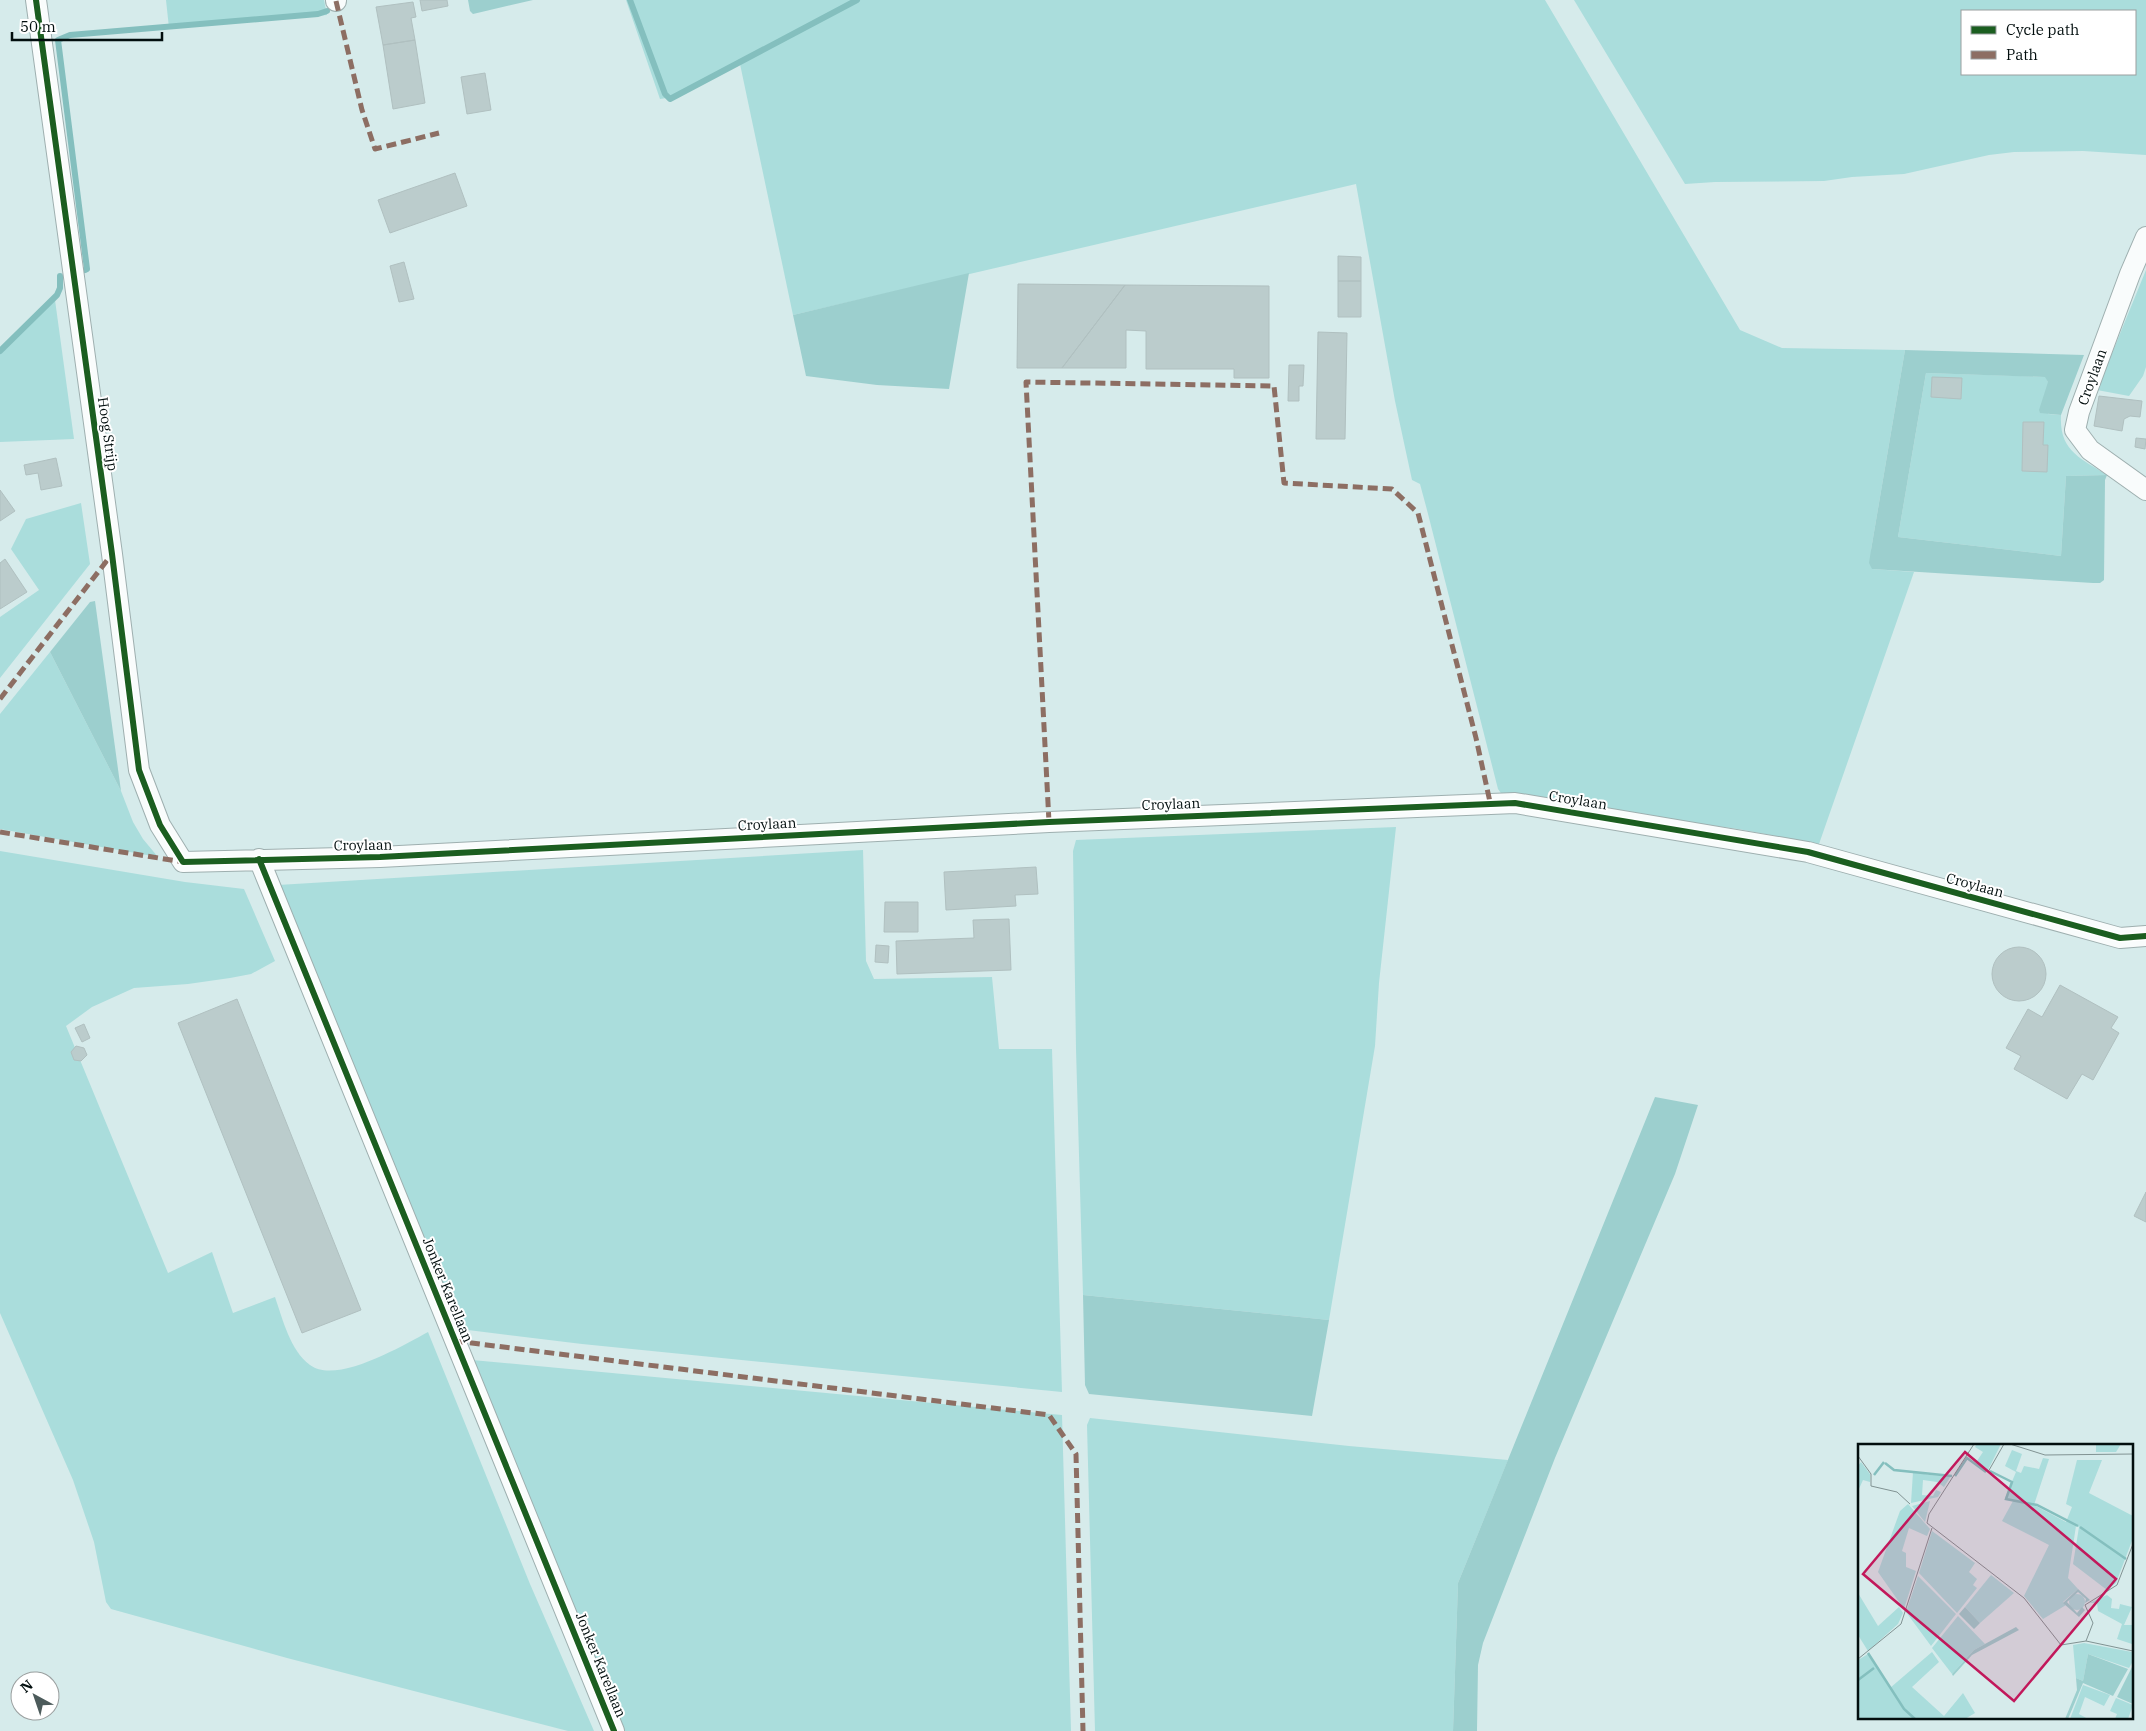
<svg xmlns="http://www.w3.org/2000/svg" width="2146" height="1731" viewBox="0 0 2146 1731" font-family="'IBM Plex Serif',serif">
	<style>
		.green { fill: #aadddc; fill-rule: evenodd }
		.forest { fill: #9ccfce }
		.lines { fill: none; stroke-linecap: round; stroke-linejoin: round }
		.stream { stroke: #84bfbe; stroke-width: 6 }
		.building { fill: #bcc; stroke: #b0c0c0 }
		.minor-casing { stroke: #9eafaf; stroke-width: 22 }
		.minor { stroke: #f9fcfc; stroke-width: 20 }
		.quiet { stroke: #8d6e63; stroke-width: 5; stroke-dasharray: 10 5; stroke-linecap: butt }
		.cycleway-casing { stroke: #fff; stroke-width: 9 }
		.cycleway { stroke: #1b5e20; stroke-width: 6 }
		.labels { text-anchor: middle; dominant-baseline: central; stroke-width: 4; stroke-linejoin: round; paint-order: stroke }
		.street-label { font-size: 14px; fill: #020e0e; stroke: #fff }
		.inset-river { fill: none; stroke: #84bfbe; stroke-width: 2.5 }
		.inset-road { fill: none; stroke: #819393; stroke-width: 1 }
		.view { fill: #c2185b; fill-opacity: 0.15; stroke: #c2185b; stroke-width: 2.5 }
		.inset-edge { fill: none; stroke: #020e0e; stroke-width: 2.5 }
	</style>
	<rect width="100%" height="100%" fill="#d6ebeb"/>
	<path class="green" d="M166,0H324L327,15L169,28Z
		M626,0H1545L1740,330L1782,348L1905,350L1871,550L1872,569L1914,572L1819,844L1738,829L1503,796L1498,789L1427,510L1420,484L1412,480L1395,401L1356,184L793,315L740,64L673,97L660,99Z
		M1574,0H2146V155L2083,151L2014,152L1989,155L1904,174L1852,177L1824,181L1715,182L1685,184ZM1962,11H2135V74H1962Z
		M2146,270V367L2143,376L2129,396L2097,390Z
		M55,300L74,439L0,442V348Z
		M1926,373L2046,377L2048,382V414L2061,415C2059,451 2080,458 2107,475L2066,476L2061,556L1898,537Z
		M81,503L90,564L0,678V617L39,590L11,549L26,519Z
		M50,652L121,791L133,822L143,839L158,857L0,829V714Z
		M1396,827L1379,983L1375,1046L1329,1320L1083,1295L1076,1049L1073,851L1076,840Z
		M863,850L866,961L874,979L992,977L999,1049H1052L1062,1392L582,1344L460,1329L278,885Z
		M0,851L185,882L244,889L275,961L251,974L230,978L188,984L134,988L92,1007L66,1026L168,1273L212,1252L233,1313L275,1297C283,1320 290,1350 310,1365C336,1385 402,1346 428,1332L530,1584L594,1731H568L287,1658L111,1609L106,1602L94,1542L73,1480L0,1313Z
		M472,1360L1062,1415L1071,1731H624Z
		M1090,1418L1349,1446L1508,1460L1458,1583L1453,1731H1095L1087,1425Z"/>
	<path class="forest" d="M468,0H533L473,14L470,11Z
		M969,273L949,389L877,385L806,376L793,315Z
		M1905,350L2084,355L2061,415L2040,413L2039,410L2048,382L2045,377L1926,373L1898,537L2061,556L2066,476L2107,475L2105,480L2104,580L2100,583H2093L1872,569L1869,563L1871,550Z
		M95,601L121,791L50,652L90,602Z
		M1655,1097L1698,1105L1675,1174L1555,1458L1483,1643L1478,1665L1477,1731H1453L1458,1583Z
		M1083,1295L1329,1320L1312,1416L1089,1394L1085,1385Z"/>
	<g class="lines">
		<path class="stream" d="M630,0L665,94L670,99L857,0
			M85,270L87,269L58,40L70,35L318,14L327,11
			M0,351L57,295L60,288V276"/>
	</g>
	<path class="building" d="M420,0H447L448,6L422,11Z
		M413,2L416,17L411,18L415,40L383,45L376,7Z
		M415,40L425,103L393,109L383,45Z
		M485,73L491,110L467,114L461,77Z
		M455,173L467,206L390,233L378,200Z
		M1338,256L1361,257V281H1338Z
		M404,262L414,299L399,302L390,266Z
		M1338,281H1361V317H1338Z
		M1018,284L1125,285L1062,368H1017Z
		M1125,285L1269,286V378H1234V369H1146V331L1126,330V368H1062Z
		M1318,332L1347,333L1345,439H1316Z
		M1289,365H1304L1303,386H1299V401H1288Z
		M1932,377L1962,378L1961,399L1931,397Z
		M2099,396L2142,401L2140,417L2130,416L2124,419L2122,431L2094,426Z
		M2023,422H2044L2043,445H2048L2047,472L2022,471Z
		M2136,438L2146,439L2145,449L2135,447Z
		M56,458L62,486L41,490L38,473L26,475L24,465Z
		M0,490L15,511L0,521Z
		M5,559L27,592L0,609V563Z
		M1036,867L1038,894L1015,895L1016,906L946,910L944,872Z
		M885,902H918V932H884Z
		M1009,919L1011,970L897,974L896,941L974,938L973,920Z
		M876,945L889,946L888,963L875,962Z
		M1992 974a27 27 0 1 1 54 0a27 27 0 1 1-54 0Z
		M2060,985L2118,1017L2111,1028L2119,1033L2093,1080L2082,1074L2067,1099L2014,1069L2021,1056L2006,1048L2028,1009L2042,1017Z
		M237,999L361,1310L302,1333L178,1023Z
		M84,1024L90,1038L82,1042L75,1028Z
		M76,1046L84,1048L87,1055L81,1061L74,1060L71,1052Z
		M2146,1192V1222L2134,1216Z"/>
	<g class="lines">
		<g class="minor-casing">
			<path id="minor" d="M36,0L112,554L139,770L160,825L183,862L380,857L1049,822L1515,803L1808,852L2120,938L2146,936
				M336,0V1
				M2146,237L2130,274L2079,412L2075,430L2090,450L2146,490
				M259,859L614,1731"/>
		</g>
		<use href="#minor" class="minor"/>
		<path class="quiet" d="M336,1L362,110L375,149L439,133
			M0,699L112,554
			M1049,822L1026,382L1274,386L1284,483L1392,489L1418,513L1476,738L1490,802
			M0,832L183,862
			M455,1341L1049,1415L1076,1454L1083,1731"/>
		<g class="cycleway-casing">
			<path id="cycleway" d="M36,0L112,554L139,770L160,825L183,862L380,857L1049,822L1515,803L1808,852L2120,938L2146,936
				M259,859L614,1731"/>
		</g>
		<use href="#cycleway" class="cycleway"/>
	</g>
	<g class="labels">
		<g class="street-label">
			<text transform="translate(2092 377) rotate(-70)">Croylaan</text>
			<text transform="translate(108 434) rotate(82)">Hoog Strijp</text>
			<text transform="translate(1578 800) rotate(9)">Croylaan</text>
			<text transform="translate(1171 804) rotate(-2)">Croylaan</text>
			<text transform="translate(767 824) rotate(-3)">Croylaan</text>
			<text transform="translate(363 845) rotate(-1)">Croylaan</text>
			<text transform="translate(1975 885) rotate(15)">Croylaan</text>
			<text transform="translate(448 1290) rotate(68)">Jonker Karellaan</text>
			<text transform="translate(601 1665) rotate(68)">Jonker Karellaan</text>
		</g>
	</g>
	<g transform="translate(1858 1444)">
		<rect width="275" height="275" fill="#d6ebeb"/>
		<path d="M119,0H143L129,28L117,20L125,8L117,3ZM238,0H263L258,8H238ZM154,6L164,10L158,27L163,29L166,22L181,25L185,14L191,15L176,61L208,78L214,63L208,60L219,16H244L231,49L275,72V94L258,139L249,146L215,120L221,83L218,82L210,134L220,145L205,158L208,161L185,175L166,152L191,101L144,77L155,57L147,54L158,28L147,22ZM3,18L12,30V38L5,36L0,47V22ZM55,28L72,31L93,32L86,43L79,38L65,36L64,51L75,52L78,46L83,48L80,53L53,59ZM72,57L68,74L67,78L54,62ZM50,60L72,85L69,92L51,84L44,107L48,109V123L58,127L46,165L20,128L42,67ZM74,87L117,119L111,128L119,135L115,141L119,144L99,169L61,129ZM133,131L156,149L122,179L107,163ZM60,132L98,170L73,202L48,168ZM0,149L20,182L41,163L45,169L40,180L10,207L0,191ZM211 158a8 8 0 1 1 16 0a8 8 0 1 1-16 0ZM249,151L254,155L253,164L261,165L262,160L274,163L266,181H275L274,200L259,195L264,180L240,167L239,159H231ZM100,172L127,200L116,206L94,230L74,204ZM226,199L274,208L275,217L271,224L230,210L225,237L218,234L215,201ZM74,208L81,218L54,243L86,272L105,249L117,269L107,275H0V216L10,210L32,244ZM225,241L252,251L246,262L227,253L221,270L230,275H212ZM258,254L275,261L270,275H257L259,270L252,267Z" fill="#aadddc"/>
		<path d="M220,145L232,156L227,159L228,155L220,148L209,158L219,169L224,163L227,166L221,173L205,159ZM107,163L122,179L116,185L101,170ZM158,183L161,186L114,211L95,232L94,230L116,206ZM230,210L270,225L255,252L225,239L210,275H207L219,246L218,234L225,237ZM275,221V260L259,253Z" fill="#9ccfce"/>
		<path class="inset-river" d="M27,19L36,26L94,32M132,27L154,38L148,55L179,61L220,82M16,31L26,18M97,32L109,14L128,28M222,83L268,115M10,209L46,265L57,275M0,236L16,224"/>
		<path class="inset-road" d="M116,0L71,70L69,79L166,154L203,201L228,197L275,207M152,0L187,11L275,10M0,12L13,30V42L39,48L52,60M130,28L146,0M228,197L235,179L227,161L259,141L275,100M0,215L43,180L74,84"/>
		<path class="view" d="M107,8L258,135L156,257L5,130Z"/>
		<rect width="275" height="275" class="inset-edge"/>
	</g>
	<rect x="1961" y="10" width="175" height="65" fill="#ffffff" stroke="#9a9f9f"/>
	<rect x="1971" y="26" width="25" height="8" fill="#1b5e20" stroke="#9a9f9f"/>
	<text x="2006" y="35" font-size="15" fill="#020e0e">Cycle path</text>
	<rect x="1971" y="51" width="25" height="8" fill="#8d6e63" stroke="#9a9f9f"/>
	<text x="2006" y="60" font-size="15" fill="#020e0e">Path</text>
	<g transform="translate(35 1696) rotate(320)"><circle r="24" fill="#ffffff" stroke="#9a9f9f"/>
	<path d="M0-4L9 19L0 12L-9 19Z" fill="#4c5b5b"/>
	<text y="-8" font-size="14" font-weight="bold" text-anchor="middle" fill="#020e0e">N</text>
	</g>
	<path d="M12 32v8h150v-8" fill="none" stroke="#020e0e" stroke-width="2.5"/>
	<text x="20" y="32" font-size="15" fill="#020e0e" stroke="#ffffff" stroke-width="4" paint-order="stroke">50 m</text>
</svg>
